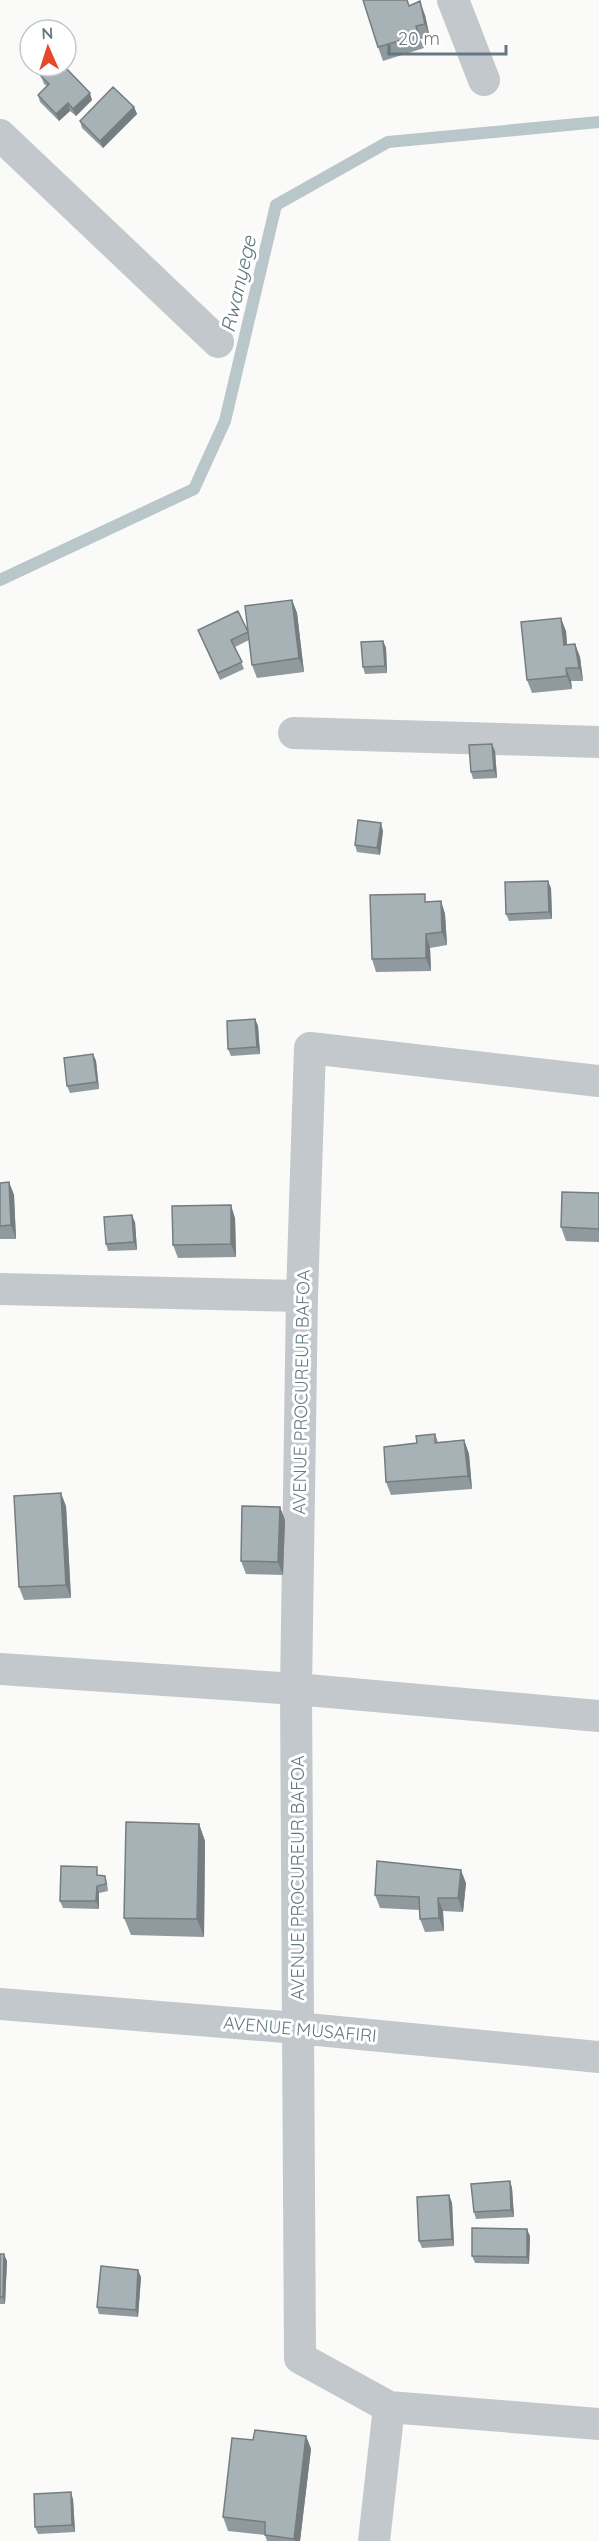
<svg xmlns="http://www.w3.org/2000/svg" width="599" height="2541" viewBox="0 0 599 2541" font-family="Quicksand,sans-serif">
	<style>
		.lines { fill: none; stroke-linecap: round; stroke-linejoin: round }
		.stream { stroke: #b9c7ca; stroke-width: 12 }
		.street { stroke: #c3c8cc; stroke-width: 32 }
		.wall { fill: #90999d }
		.shaded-wall { fill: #757d80 }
		.building { fill: #a7b2b7; stroke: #757d80; stroke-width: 1.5 }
		.labels { text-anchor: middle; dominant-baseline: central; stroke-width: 6; stroke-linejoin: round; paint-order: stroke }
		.street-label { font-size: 18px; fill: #647883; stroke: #fff }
		.water-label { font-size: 20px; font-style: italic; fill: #5f777d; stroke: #fff }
	</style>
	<rect width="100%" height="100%" fill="#fafaf8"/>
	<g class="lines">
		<path class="stream" d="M0,580L194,489L225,421L276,205L388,142L599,122"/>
		<path class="street" d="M453,0L484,80
			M0,135L218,342
			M294,733L599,742
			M0,1289L302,1296
			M0,1669L296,1689L599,1716
			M0,2004L297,2028L599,2057
			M389,2407L599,2424
			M374,2541L389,2407L300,2358L296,1689L302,1296L310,1048L599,1081"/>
	</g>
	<path class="wall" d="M410,6L425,15L430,38L420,39L424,48L383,61L378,47Z
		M41,76L92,100L76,116L70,111L59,121L40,102L38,95L47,86L44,84Z
		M134,107L137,114L103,148L82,128L80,121Z
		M292,600L297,613L304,672L257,678L252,665L249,640L235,647L244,669L220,680L198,630L248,632Z
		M566,631L567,645L575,644L580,657L583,681H571L572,689L532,693L527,680Z
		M383,641L386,648L387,673L365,674L363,667Z
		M495,751L497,778L473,779L471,772Z
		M383,831L380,855L357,852L355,845Z
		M551,888L552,919L509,921L506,914Z
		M427,901H441L445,914L447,945L430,948L431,971L376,972L372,959Z
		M255,1019L258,1026L260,1054L231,1056L228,1049Z
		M93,1054L96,1061L99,1089L70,1093L67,1086Z
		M9,1182L14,1195L16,1239H0V1183Z
		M599,1193V1242L566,1241L561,1227Z
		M235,1218L236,1257L178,1258L173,1245Z
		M135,1222L137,1250L108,1251L106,1244Z
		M435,1434L438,1442L464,1440L469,1454L472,1489L391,1495L386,1482L417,1443Z
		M66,1506L71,1598L24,1600L19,1587Z
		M280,1507L285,1520L283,1575L246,1574L241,1561Z
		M199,1824L205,1841L204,1937L131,1935L124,1918Z
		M100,1875L105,1876L107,1883L108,1891L99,1893V1909L63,1908L60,1901Z
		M466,1883L463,1912L443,1911L444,1931L425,1932L420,1919V1910L380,1908L375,1895Z
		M510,2181L512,2188L514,2217L476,2219L474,2212Z
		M449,2195L452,2203L454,2246L422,2248L419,2241Z
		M530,2236L529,2264L475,2263L472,2256Z
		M0,2254L7,2261L5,2304H0Z
		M141,2277L138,2317L99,2314L97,2307Z
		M306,2436L311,2449L300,2541H267L265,2535L228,2531L223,2517L253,2440Z
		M73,2499L75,2532L38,2534L35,2527Z"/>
	<path class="shaded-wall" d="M420,1L425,15L430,38L425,24Z
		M90,93L92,100L76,116L73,109Z
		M68,103L70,111L59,121L56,114Z
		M134,107L137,114L103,148L100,141Z
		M292,600L297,613L304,672L299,658Z
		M561,618L566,631L568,658L564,645Z
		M383,641L386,648L387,673L385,666Z
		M575,644L580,657L583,681L579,668Z
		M566,668L571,681L572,689L567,676Z
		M492,744L495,751L497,778L494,770Z
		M381,823L383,831L380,855L377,848Z
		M548,881L551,888L552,919L549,912Z
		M441,901L445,914L447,945L442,932Z
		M426,934L430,948L431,971L426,958Z
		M255,1019L258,1026L260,1054L257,1047Z
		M93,1054L96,1061L99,1089L97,1082Z
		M9,1182L14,1195L16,1239L11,1225Z
		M231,1205L235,1218L236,1257L231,1244Z
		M132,1215L135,1222L137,1250L134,1242Z
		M464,1440L469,1454L472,1489L468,1476Z
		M61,1493L66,1506L71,1598L66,1585Z
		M280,1507L285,1520L283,1575L278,1562Z
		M199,1824L205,1841L204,1937L197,1919Z
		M461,1870L466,1883L463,1912L458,1898Z
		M97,1886L99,1893V1909L96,1901Z
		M438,1898L443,1911L444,1931L439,1918Z
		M510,2181L512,2188L514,2217L511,2210Z
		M449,2195L452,2203L454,2246L452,2239Z
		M527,2229L530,2236L529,2264L527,2257Z
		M4,2254L7,2261L5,2304L3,2297Z
		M138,2270L141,2277L138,2317L136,2310Z
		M306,2436L311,2449L300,2541H295L294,2539Z
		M71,2492L73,2499L75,2532L72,2525Z"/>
	<path class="building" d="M363,0H407L409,6L420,1L425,24L416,26L419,35L378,47Z
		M52,66H64L90,93L73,109L68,103L56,114L38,95L49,84L41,76Z
		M113,87L134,107L100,141L80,121Z
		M292,600L299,658L252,665L245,606Z
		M238,611L248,632L231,640L242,662L218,673L198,630Z
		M561,618L564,645L575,644L579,668H566L567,676L527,680L521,622Z
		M383,641L385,666L363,667L361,642Z
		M492,744L494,770L471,772L469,745Z
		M358,820L381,823L377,848L355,845Z
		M548,881L549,912L506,914L505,882Z
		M425,894V902L441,901L442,932L426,934V958L372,959L370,895Z
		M255,1019L257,1047L228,1049L227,1021Z
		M93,1054L97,1082L67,1086L64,1058Z
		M9,1182L11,1225L0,1226V1183Z
		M562,1192L599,1193V1229L561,1227Z
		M231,1205V1244L173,1245L172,1206Z
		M132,1215L134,1242L106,1244L104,1217Z
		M435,1434V1443L464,1440L468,1476L386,1482L384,1447L417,1443L416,1436Z
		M61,1493L66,1585L19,1587L14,1496Z
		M242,1506L280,1507L278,1562L241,1561Z
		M126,1822L199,1824L197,1919L124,1918Z
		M377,1861L461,1870L458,1898H438L439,1918L420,1919L419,1897L375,1895Z
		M61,1866L97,1867V1875L105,1876L106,1884L97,1886L96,1901H60Z
		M510,2181L511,2210L474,2212L471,2184Z
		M449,2195L452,2239L419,2241L417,2197Z
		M472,2228L527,2229V2257L472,2256Z
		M0,2254H4L3,2297H0Z
		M101,2266L138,2270L136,2310L97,2307Z
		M255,2430L306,2436L294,2539L265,2535V2522L223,2517L232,2438L253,2440Z
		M71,2492L72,2525L35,2527L34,2494Z"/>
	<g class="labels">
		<g class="street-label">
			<text transform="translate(301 1392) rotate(-89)">AVENUE PROCUREUR BAFOA</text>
			<text transform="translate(297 1878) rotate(-90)">AVENUE PROCUREUR BAFOA</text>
			<text transform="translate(300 2029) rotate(5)">AVENUE MUSAFIRI</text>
		</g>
		<g class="water-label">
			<text transform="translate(238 284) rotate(-77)">Rwanyege</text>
		</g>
	</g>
	<g transform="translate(48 48) rotate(357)"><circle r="28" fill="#ffffff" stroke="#c1c9cd" stroke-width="1.5"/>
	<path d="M0-4.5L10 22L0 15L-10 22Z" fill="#e7482b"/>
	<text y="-9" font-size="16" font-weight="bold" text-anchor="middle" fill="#647883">N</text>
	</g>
	<path d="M389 45v9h117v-9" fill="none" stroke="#647883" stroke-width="3"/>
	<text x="398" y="45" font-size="18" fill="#647883" stroke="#ffffff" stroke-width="4.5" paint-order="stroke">20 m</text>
</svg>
